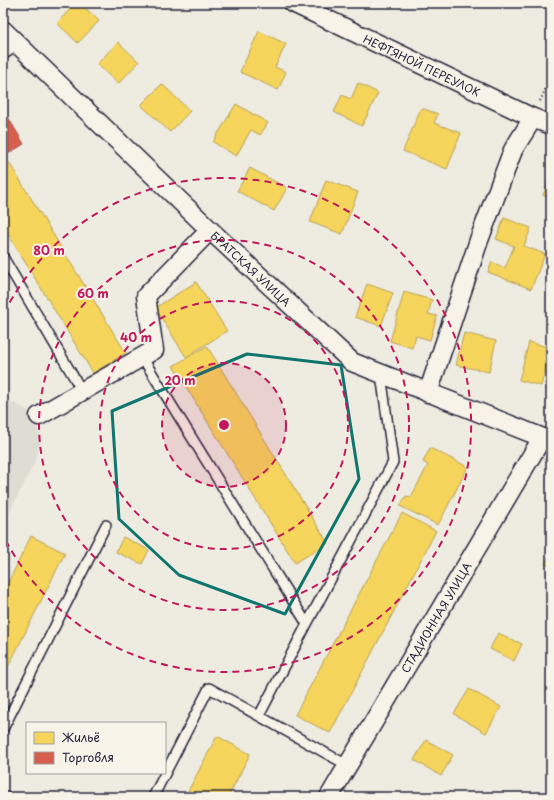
<svg xmlns="http://www.w3.org/2000/svg" width="554" height="800" viewBox="0 0 554 800" font-family="'Playpen Sans',sans-serif">
	<style>
		.built { fill: #dfdcd4 }
		.homes { fill: #f6d55c; stroke: #b69f52 }
		.shops { fill: #d6604d; stroke: #a04d48 }
		.lines { fill: none; stroke-linecap: round; stroke-linejoin: round }
		.service-casing { stroke: #22223b; stroke-width: 12 }
		.minor-casing { stroke: #22223b; stroke-width: 21 }
		.path { stroke: #22223b; stroke-width: 2.5; stroke-dasharray: 1 3; stroke-linecap: butt }
		.service { stroke: #f7f3e8; stroke-width: 9 }
		.minor { stroke: #f7f3e8; stroke-width: 18 }
		.marked { fill: none; stroke: #0f766e; stroke-width: 3; stroke-linejoin: round }
		.ring { fill: none; stroke: #c2185b; stroke-width: 2; stroke-dasharray: 7 5 }
		.labels { text-anchor: middle; dominant-baseline: central; stroke-width: 4; stroke-linejoin: round; paint-order: stroke }
		.street-label { font-size: 11px; fill: #22223b; stroke: #f7f3e8 }
		.centre { fill: #c2185b; stroke: #f7f3e8; stroke-width: 2 }
		.ring-label { font-size: 12px; text-anchor: middle; font-weight: bold; fill: #c2185b; stroke: #f7f3e8; stroke-width: 4; stroke-linejoin: round; paint-order: stroke }
	</style>
	<rect width="100%" height="100%" fill="#eeebe1"/>
	<filter id="ink" filterUnits="userSpaceOnUse"><feTurbulence type="fractalNoise" baseFrequency=".025" numOctaves="2"/><feDisplacementMap in="SourceGraphic" scale="8" xChannelSelector="R" yChannelSelector="G"/><feConvolveMatrix kernelMatrix="1 2 1 2 8 2 1 2 1" color-interpolation-filters="sRGB"/></filter>
	<g filter="url(#ink)">
		<path class="built" d="M3,397L27,410L42,438L34,464L3,525Z"/>
		<path class="homes" d="M76,3H80L99,21L78,43L57,23Z
			M259,31L286,44L275,67L286,72L278,90L240,72Z
			M118,42L139,62L118,84L97,64Z
			M358,83L378,93L362,126L334,112L342,95L351,99Z
			M162,84L190,111L170,132L141,105Z
			M236,104L268,123L260,135L251,130L236,156L213,142Z
			M421,108L438,114L434,123L461,133L447,169L403,151Z
			M5,156L126,353L93,373L3,226V157Z
			M250,168L287,188L274,211L237,191Z
			M551,175V199L543,195Z
			M326,180L358,192L342,234L310,222Z
			M504,218L531,228L524,246L545,254L531,289L488,272L492,262L505,268L514,246L496,239Z
			M196,282L227,331L186,357L155,308Z
			M367,284L393,293L381,326L355,317Z
			M404,292L432,300L428,314L437,316L430,340L416,336L412,348L390,341Z
			M464,333L496,341L489,372L456,365Z
			M529,342L551,348L541,386L519,380Z
			M207,346L328,543L295,563L173,366Z
			M430,448L468,467L438,525L400,506L406,496L411,497L428,465L423,462Z
			M402,513L436,531L330,733L295,715Z
			M31,536L65,553L3,677V593Z
			M123,537L149,550L142,564L116,552Z
			M551,551V567L545,564Z
			M498,633L522,644L514,661L490,649Z
			M469,689L501,707L486,733L454,714Z
			M217,736L250,754L228,797H185Z
			M426,740L453,755L441,776L414,760Z"/>
		<path class="shops" d="M3,109L24,144L3,157Z"/>
		<g class="lines">
			<g class="service-casing">
				<path id="service" d="M3,55L18,45
					M3,257L82,391
					M142,357L307,624L259,716
					M307,624L393,462L381,374
					M3,729L106,525
					M3,795L6,797
					M153,797L209,688L347,765"/>
			</g>
			<g class="minor-casing">
				<g id="minor">
					<path id="s1" d="M293,3L533,118L551,125"/>
					<path id="s2" d="M3,30L210,230L352,362L551,441"/>
					<path d="M428,393L479,240L513,150L533,118"/>
					<path d="M39,416L154,350L146,296L210,230"/>
					<path id="s3" d="M329,797L542,438"/>
				</g>
			</g>
			<path class="path" d="M540,101L551,78"/>
			<use href="#service" class="service"/>
			<use href="#minor" class="minor"/>
		</g>
	</g>
	<path class="marked" d="M247,354L341,365L359,479L285,614L179,575L119,519L112,411Z"/>
	<circle cx="224" cy="425" r="62" fill="#c2185b" fill-opacity=".12"/>
	<g class="ring">
		<circle cx="224" cy="425" r="62"/>
		<circle cx="224" cy="425" r="124"/>
		<circle cx="224" cy="425" r="185"/>
		<path d="M4 313A247 247 0 1 1 4 537"/>
	</g>
	<g class="labels">
		<g class="street-label">
			<text stroke="none"><textPath href="#s1" startOffset="143">НЕФТЯНОЙ ПЕРЕУЛОК</textPath></text>
			<text stroke="none"><textPath href="#s2" startOffset="344">БРАТСКАЯ УЛИЦА</textPath></text>
			<text stroke="none"><textPath href="#s3" startOffset="209">СТАДИОННАЯ УЛИЦА</textPath></text>
		</g>
	</g>
	<circle cx="224" cy="425" r="6" class="centre"/>
	<g class="ring-label">
		<text x="49" y="255">80 m</text>
		<text x="93" y="298">60 m</text>
		<text x="136" y="342">40 m</text>
		<text x="180" y="385">20 m</text>
	</g>
	<rect width="554" height="800" fill="none" stroke="#f7f3e8" stroke-width="16"/>
	<rect x="8" y="8" width="538" height="784" fill="none" stroke="#22223b" stroke-width="1.5" filter="url(#ink)"/>
	<rect x="26" y="722" width="140" height="52" fill="#f7f3e8" stroke="#a29fa3"/>
	<rect x="34" y="732" width="20" height="12" fill="#f6d55c" stroke="#a29fa3"/>
	<text x="62" y="742" font-size="12" fill="#22223b">Жильё</text>
	<rect x="34" y="752" width="20" height="12" fill="#d6604d" stroke="#a29fa3"/>
	<text x="62" y="762" font-size="12" fill="#22223b">Торговля</text>
</svg>
